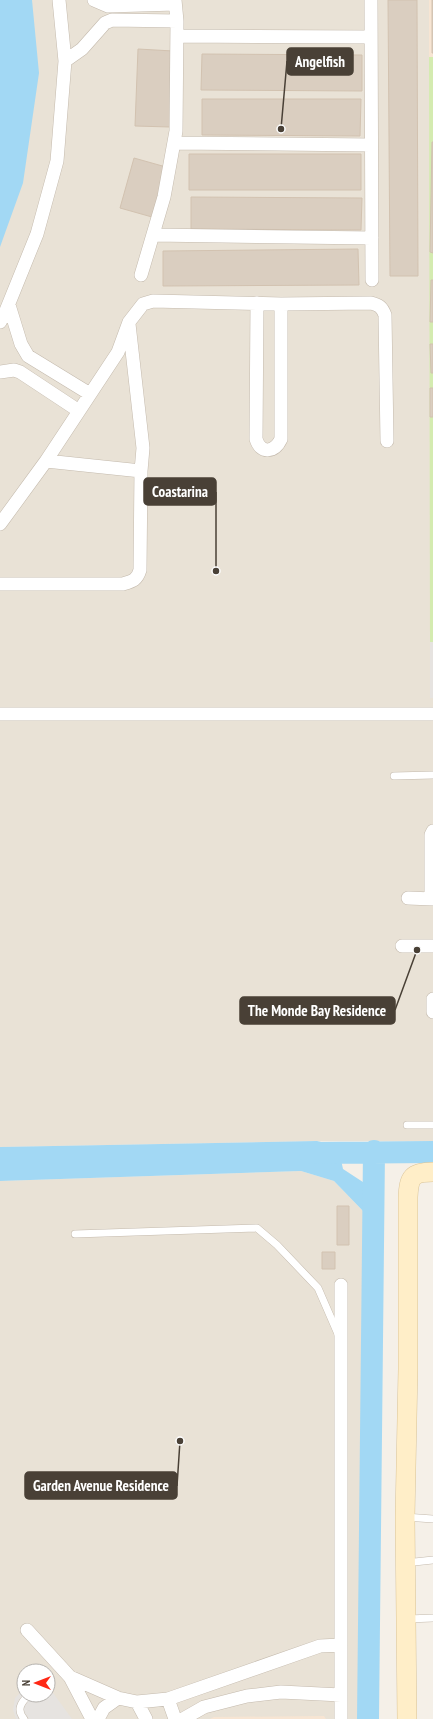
<svg xmlns="http://www.w3.org/2000/svg" width="433" height="1719" viewBox="0 0 433 1719" font-family="'PT Sans Narrow',sans-serif">
	<style>
		.residential { fill: #e9e2d6; fill-rule: evenodd }
		.commercial { fill: #f7e5d3 }
		.green { fill: #d4ebb0 }
		.parking { fill: #e6e3e0 }
		.water { fill: #a2d8f4 }
		.lines { fill: none; stroke-linecap: round; stroke-linejoin: round }
		.river { stroke: #a2d8f4; stroke-width: 22 }
		.building { fill: #dacec0; stroke: #d2c2b0 }
		.lane-casing { stroke: #c4baad; stroke-width: 8 }
		.street-casing { stroke: #c4baad; stroke-width: 14 }
		.secondary-casing { stroke: #dac498; stroke-width: 20 }
		.lane { stroke: #fff; stroke-width: 7 }
		.street { stroke: #fff; stroke-width: 13 }
		.secondary { stroke: #ffeec8; stroke-width: 19 }
		.leader { fill: none; stroke: #494036; stroke-width: 1.5 }
		.callout-dot { fill: #494036; stroke: #fff; stroke-width: 1.5 }
		.callout { fill: #494036; stroke: #494036; stroke-width: 1.5 }
		.callout-label { font-size: 15px; text-anchor: middle; font-weight: bold; fill: #fff }
	</style>
	<rect width="100%" height="100%" fill="#f5f0e8"/>
	<path class="residential" d="M0,0H433V1141H317L0,1147Z
		M301,1171L334,1181L363,1211L359,1719H0V1181ZM24,1671H48V1695H24Z"/>
	<path class="commercial" d="M429,0H433V57H429Z
		M324,1716L326,1719H210L214,1717Z"/>
	<path class="green" d="M429,57H433V642H430Z"/>
	<path class="parking" d="M430,642H433V698H430Z
		M48,1686L72,1719H16L13,1710L15,1698L24,1689V1695H48Z"/>
	<path class="water" d="M0,0H32L39,73L23,183L0,247Z
		M317,1141L338,1146L343,1169L369,1186L384,1185V1209L363,1211L334,1181L301,1171L0,1181V1147Z"/>
	<g class="lines">
		<path class="river" d="M310,1153L433,1152
			M368,1719L374,1151"/>
	</g>
	<path class="building" d="M388,0H417L418,276H390Z
		M432,0H433V53H432Z
		M138,49L173,51L170,127L135,126Z
		M202,54L362,55V91L201,90Z
		M202,99H361L360,136L202,135Z
		M432,142H433V253L430,252Z
		M189,154H361V190H189Z
		M134,158L166,167L152,217L120,208Z
		M191,197L362,198L361,230L191,229Z
		M358,249L359,285L163,286V251Z
		M431,280H433V322H430Z
		M430,344H433V373H431Z
		M430,388H433V417H430Z
		M337,1206H349V1245H337Z
		M322,1252H335V1269H322Z"/>
	<g class="lines">
		<g class="lane-casing">
			<path id="lane" d="M394,776L433,775
				M407,1125H433
				M75,1234L257,1228L277,1245L318,1288L338,1334
				M405,1517L433,1519
				M405,1563L433,1560
				M408,1619L433,1618
				M24,1719C16,1710 21,1702 29,1695"/>
		</g>
		<g class="street-casing">
			<path id="street" d="M94,0L108,6L175,4
				M371,0L372,280
				M177,36L371,37
				M65,61L82,49L105,23L112,20L177,21
				M174,143L371,145
				M153,235L372,238
				M141,275L164,197L176,131L177,21L175,0
				M257,303L256,439C261,455 275,452 281,439V304
				M9,305L21,344L28,356L90,394
				M0,322L5,313L37,234L57,161L65,61L59,0
				M0,372L14,370L20,372L79,411
				M46,461L141,471L143,448L129,324
				M0,524L46,461L118,352L129,322L143,304L153,301L281,304L371,303C379,305 382,307 385,315L387,441
				M0,584H123C133,581 137,580 140,570L141,471
				M0,714H433
				M408,898L433,899
				M431,899V835L433,831
				M402,946H433
				M433,999V1012
				M27,1630L70,1677L92,1719
				M70,1677L118,1698L137,1702L168,1699L320,1646L341,1645
				M168,1699L175,1719
				M137,1702L146,1719
				M98,1719L104,1708L118,1698
				M183,1719L204,1707L247,1696L281,1692L341,1695
				M341,1719V1285"/>
		</g>
		<g class="secondary-casing">
			<path id="secondary" d="M407,1719L405,1517L408,1369V1197C409,1177 412,1172 433,1172"/>
		</g>
		<use href="#lane" class="lane"/>
		<use href="#street" class="street"/>
		<use href="#secondary" class="secondary"/>
	</g>
	<path class="leader" d="M281 129L287 61M216 571L216 492M417 950L395 1010M180 1441L177 1486"/>
	<g class="callout-dot">
		<circle cx="281" cy="129" r="4"/>
		<circle cx="216" cy="571" r="4"/>
		<circle cx="417" cy="950" r="4"/>
		<circle cx="180" cy="1441" r="4"/>
	</g>
	<g class="callout">
		<rect x="287" y="48" width="66" height="27" rx="4"/>
		<rect x="144" y="478" width="72" height="27" rx="4"/>
		<rect x="240" y="997" width="155" height="27" rx="4"/>
		<rect x="25" y="1472" width="152" height="27" rx="4"/>
	</g>
	<g class="callout-label">
		<text x="320" y="67">Angelfish</text>
		<text x="180" y="497">Coastarina</text>
		<text x="317" y="1016">The Monde Bay Residence</text>
		<text x="101" y="1491">Garden Avenue Residence</text>
	</g>
	<g transform="translate(36 1683) rotate(270)"><circle r="19" fill="#ffffff" stroke="#b6b3af"/>
	<path d="M0-3L7 15L0 10L-7 15Z" fill="#ff2815"/>
	<text y="-6" font-size="11" font-weight="bold" text-anchor="middle" fill="#494036">N</text>
	</g>
</svg>
